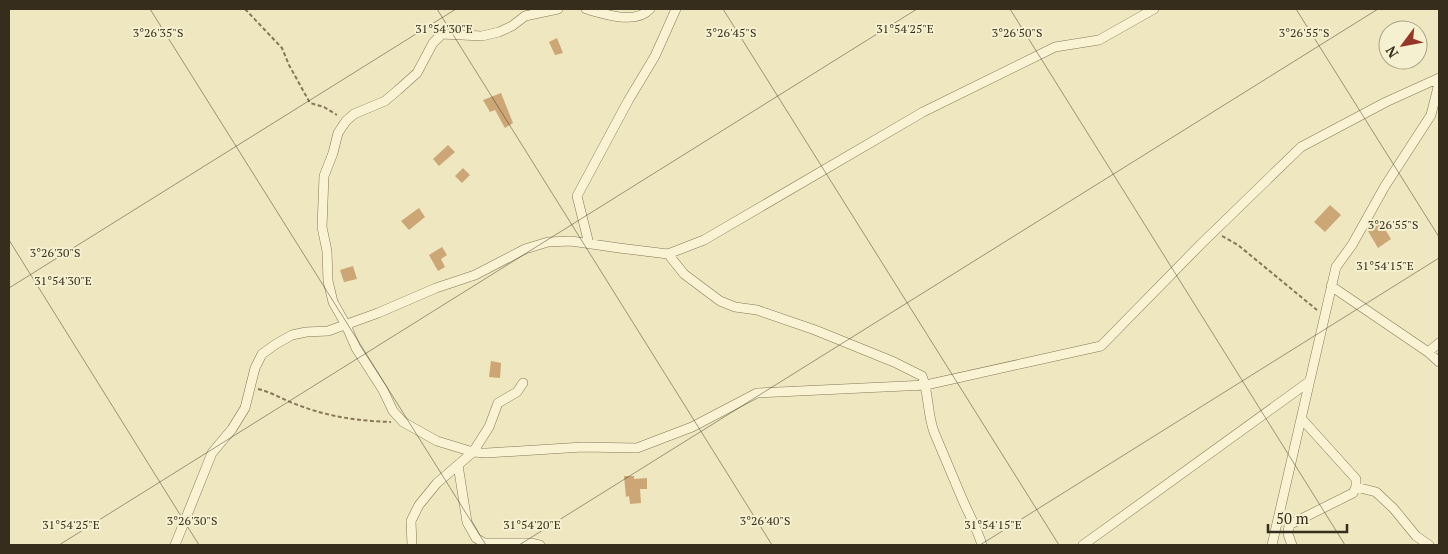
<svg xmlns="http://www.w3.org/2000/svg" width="1448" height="554" viewBox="0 0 1448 554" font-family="'PT Serif',serif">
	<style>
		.building { fill: #cca675 }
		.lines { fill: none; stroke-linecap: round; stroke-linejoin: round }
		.minor-casing { stroke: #877758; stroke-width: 10 }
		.path { stroke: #877758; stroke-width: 2; stroke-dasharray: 4 2.5; stroke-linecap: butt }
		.minor { stroke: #f9f3d3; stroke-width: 9 }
		.ticks { fill: none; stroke: #362d1c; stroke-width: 1; stroke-opacity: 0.45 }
		.ticks-label { font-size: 12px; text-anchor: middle; fill: #362d1c; stroke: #f5f0cf; stroke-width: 4; stroke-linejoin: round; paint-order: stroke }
	</style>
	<rect width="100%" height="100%" fill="#eee7c0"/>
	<path class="building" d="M557,38L563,53L555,55L549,42Z
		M501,93L513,123L505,128L495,110L490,112L483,100Z
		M448,145L455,152L439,166L433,159Z
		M463,168L470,175L462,183L455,176Z
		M1330,205L1341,215L1325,232L1314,222Z
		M419,208L425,217L409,230L401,221Z
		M1381,223L1391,239L1378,248L1368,231Z
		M442,247L447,255L441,259L445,267L438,271L429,255Z
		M353,266L357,279L344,282L340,270Z
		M491,361L501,363L500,378L489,377Z
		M624,476H634V479L647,478V489H640L641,503L630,504L629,496L626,497Z"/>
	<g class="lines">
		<g class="minor-casing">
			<path id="minor" d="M558,9L525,16L512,26L499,32L482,36L442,34L433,43L417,73L398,90L385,101L354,114L346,121L338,133L333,153L324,176L322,227L327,251L328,281L333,302L346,325L356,348L383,390L393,411L403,422L437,441L473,452L487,453L583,447L637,448L692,427L757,393L926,385L1101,346L1201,244L1301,147L1386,102L1439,78
				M586,9C604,14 636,25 650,9
				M589,244L577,196L628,101L655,56L676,9
				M668,254L704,240L923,112L1055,47L1099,40L1154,9
				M1331,286L1428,352L1439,362
				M1428,352L1439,343
				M458,465L467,522L476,538L484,543H532L540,545
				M1356,487L1376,492L1394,509L1416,536L1429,545
				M175,545L212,453L232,429L245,408L255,368L262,354L276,344L292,335L306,332L328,331L378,313L436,288L475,275L525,249L548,242L571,241L619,248L668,254L684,274L720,301L735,307L757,310L815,330L894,362L922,376C929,393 927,413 934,432C943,453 952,475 961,496C968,513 977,528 982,545
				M412,545L411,521L419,505L437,483L473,452L489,427L498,403L517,392L523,383
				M1083,545L1310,381
				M1272,545L1336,267L1352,245L1385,186L1431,115L1439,83
				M1292,545L1288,534L1289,525L1353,493L1356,487V479L1301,418"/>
		</g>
		<path class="path" d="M245,9L282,48L289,65L310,103L324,107L337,115
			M1222,236L1238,245L1317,310
			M258,389C272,392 285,401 298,405C329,417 359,421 391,422"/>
		<use href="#minor" class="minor"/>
	</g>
	<path class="ticks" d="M150,9L486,545M437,9L772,545M723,9L1059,545M1010,9L1345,545M1296,9L1439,237M9,240L199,545M9,288L456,9M59,545L917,9M519,545L1378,9M980,545L1439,258"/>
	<g class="ticks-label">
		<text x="444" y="33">31°54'30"E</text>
		<text x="905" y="33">31°54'25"E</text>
		<text x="158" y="37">3°26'35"S</text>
		<text x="731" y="37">3°26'45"S</text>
		<text x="1017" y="37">3°26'50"S</text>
		<text x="1304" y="37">3°26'55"S</text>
		<text x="1393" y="229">3°26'55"S</text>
		<text x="55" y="257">3°26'30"S</text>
		<text x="1385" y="270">31°54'15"E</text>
		<text x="63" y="285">31°54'30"E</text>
		<text x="192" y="525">3°26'30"S</text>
		<text x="765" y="525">3°26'40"S</text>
		<text x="71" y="529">31°54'25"E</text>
		<text x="532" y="529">31°54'20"E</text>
		<text x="993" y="529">31°54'15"E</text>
	</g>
	<rect width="1448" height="554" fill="none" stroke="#362d1c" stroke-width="20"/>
	<g transform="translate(1403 45) rotate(238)"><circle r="24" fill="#f5f0cf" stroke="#a9a287"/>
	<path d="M0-4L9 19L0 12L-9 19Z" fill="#963628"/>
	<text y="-8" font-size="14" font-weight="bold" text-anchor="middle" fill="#362d1c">N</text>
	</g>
	<path d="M1268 524v8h79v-8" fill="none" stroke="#362d1c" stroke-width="2.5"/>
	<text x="1276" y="524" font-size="15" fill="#362d1c" stroke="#f5f0cf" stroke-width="4" paint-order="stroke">50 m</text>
</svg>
